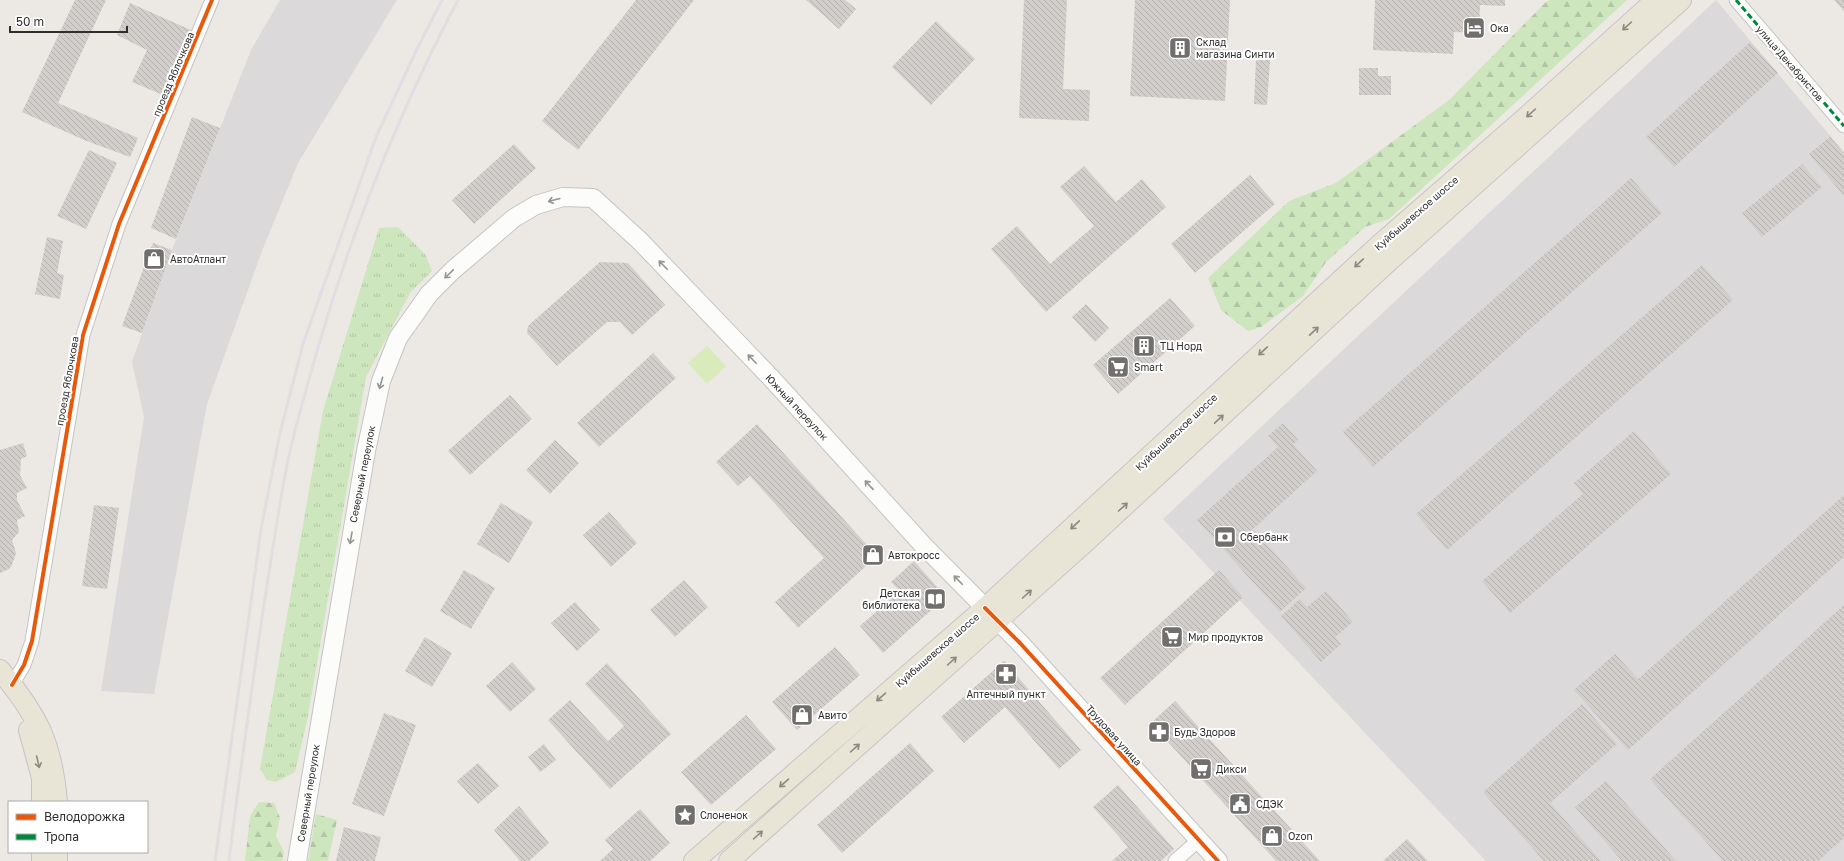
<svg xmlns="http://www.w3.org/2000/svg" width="1844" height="861" viewBox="0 0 1844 861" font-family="'Golos Text',sans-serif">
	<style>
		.industrial { fill: #dcd9db }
		.grass { fill: url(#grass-tufts) }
		.forest { fill: url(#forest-firs) }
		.pitch { fill: #d9eabb }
		.building { fill: url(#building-back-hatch) }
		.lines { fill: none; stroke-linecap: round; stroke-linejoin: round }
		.street-casing { stroke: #c5c4c5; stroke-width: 15 }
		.secondary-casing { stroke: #c5c4c5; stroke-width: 20 }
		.primary-casing { stroke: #c6c5c4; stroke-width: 22 }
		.street { stroke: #fcfcfb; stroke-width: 13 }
		.secondary { stroke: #fcfcfb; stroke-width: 18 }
		.primary { stroke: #e8e4d6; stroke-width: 20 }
		.rail { stroke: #dfdfe1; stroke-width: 3 }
		.quiet { stroke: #00873e; stroke-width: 3; stroke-dasharray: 6 3; stroke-linecap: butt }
		.cycleway-casing { stroke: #fff; stroke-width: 6 }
		.cycleway { stroke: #e8590c; stroke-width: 4 }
		.oneway { stroke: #8b8982 }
		.oneway2 { stroke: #959594 }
		.labels { text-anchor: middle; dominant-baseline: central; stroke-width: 4; stroke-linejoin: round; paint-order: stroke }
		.poi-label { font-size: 10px; fill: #2e2e2e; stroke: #fff; text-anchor: start }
		.street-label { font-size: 10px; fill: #2e2e2e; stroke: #fff }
	</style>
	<defs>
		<pattern id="grass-tufts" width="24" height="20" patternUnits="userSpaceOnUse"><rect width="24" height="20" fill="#cee6be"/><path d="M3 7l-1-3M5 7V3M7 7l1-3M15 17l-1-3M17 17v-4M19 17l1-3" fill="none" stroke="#b1c6a4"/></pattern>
		<pattern id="forest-firs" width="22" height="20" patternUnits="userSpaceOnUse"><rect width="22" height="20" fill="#cee6be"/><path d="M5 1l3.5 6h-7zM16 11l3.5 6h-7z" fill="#b1c6a4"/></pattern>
		<pattern id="building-back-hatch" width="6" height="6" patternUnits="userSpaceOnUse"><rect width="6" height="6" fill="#d1cecb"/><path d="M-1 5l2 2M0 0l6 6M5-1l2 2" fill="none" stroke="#b4b1af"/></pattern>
	</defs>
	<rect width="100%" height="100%" fill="#ece8e4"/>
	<path class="industrial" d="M280,0H397L298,163L262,251L207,404L154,694L101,691L144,417L132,362L168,260L251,50Z
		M1716,0L1844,152V861H1486L1163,519Z"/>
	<path class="grass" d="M398,227L425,254L432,271L410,293L366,377L307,721L295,772L276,782L267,780L260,769L323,411L379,228Z"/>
	<path class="forest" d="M1550,0H1627L1389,219L1365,227L1326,262L1303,296L1261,327L1248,331L1221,310L1208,278L1289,201L1336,183L1449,100L1546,2Z
		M259,802L274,803L280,818L276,836L284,852L282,861H245L250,816Z
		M316,814L337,820L328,861H308Z"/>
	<path class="pitch" d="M707,346L726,366L707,384L688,363Z"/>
	<path class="building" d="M75,0H106L58,103L138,138L130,157L84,140L22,112Z
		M636,0H694L578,150L542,121Z
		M806,0H845L856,9L839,29Z
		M1024,0H1067L1063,89L1090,90L1089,121L1019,118Z
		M1135,0H1230L1225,101L1130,96Z
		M1375,0H1505V6L1480,5L1479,33L1454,32L1453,54L1373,50Z
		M1834,0H1844V11Z
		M130,3L193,31L163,95L132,82L147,50L117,35Z
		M936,21L975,59L931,105L892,67Z
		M1750,42L1778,73L1674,167L1646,137Z
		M1256,59L1270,60L1267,105L1254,104Z
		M1359,68H1378V76H1391V95H1359Z
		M192,117L220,128L176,239L151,228Z
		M1830,137L1844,153V196L1809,154Z
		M514,144L536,168L474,224L452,200Z
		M89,150L117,163L86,229L57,216Z
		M1802,164L1822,187L1762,237L1742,213Z
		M1084,166L1116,202L1142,179L1166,207L1046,312L991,249L1017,226L1050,264L1094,226L1060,187Z
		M1250,175L1275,204L1195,273L1171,244Z
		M1631,178L1662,213L1373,467L1343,432Z
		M47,237L63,241L57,273L64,275L60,299L35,294Z
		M153,243L172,250L142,333L122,326Z
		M600,262L628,263L665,305L632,335L620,322H607L557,366L527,333L528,326Z
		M1702,265L1733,300L1447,550L1416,514Z
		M1170,298L1195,326L1118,394L1093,365Z
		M1086,304L1109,328L1095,342L1072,317Z
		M653,353L676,378L599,447L577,423Z
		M510,395L532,419L470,475L448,451Z
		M1283,423L1298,440L1293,444L1317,471L1253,529L1306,588L1280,612L1197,520L1278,447L1268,436Z
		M757,424L877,556L798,628L775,602L824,558L750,476L738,486L716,462Z
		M1634,431L1671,474L1510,613L1482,581L1583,494L1574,483Z
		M555,440L579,463L550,494L526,470Z
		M23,443L27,456L21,459L20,475L27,488L17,493V500L25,516L17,520L19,532L12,540L16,553L12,565L9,569L0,573V450Z
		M1844,495V557L1628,750L1574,690L1615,654L1638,679Z
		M501,503L533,522L509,563L477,544Z
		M94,505L119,508L107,589L82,586Z
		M609,512L637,543L611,567L583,535Z
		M914,561L946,597L883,653L860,626L900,591L891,582Z
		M464,570L495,588L471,629L440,611Z
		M1219,570L1243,597L1125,705L1100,678Z
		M684,580L708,607L675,637L650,610Z
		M1326,591L1353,622L1335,637L1341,644L1321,662L1281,616L1300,599L1307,607Z
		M575,602L600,630L577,651L551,623Z
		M1844,605V838L1818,861H1723L1650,779Z
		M425,637L452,653L432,687L405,671Z
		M835,647L860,675L797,730L772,702Z
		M1004,661L1081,750L1059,769L1005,707L964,743L941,717Z
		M512,662L536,689L510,712L486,686Z
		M607,663L671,734L610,789L548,720L570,700L608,741L624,726L585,684Z
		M1175,701L1320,861H1276L1151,723Z
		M1582,704L1617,744L1550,803L1601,861H1544L1483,792Z
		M384,713L416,725L384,816L352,804Z
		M746,715L776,749L711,805L681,772Z
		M910,743L934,771L842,853L817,825Z
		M544,744L556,760L540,772L528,757Z
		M478,763L499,786L478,804L457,781Z
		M1606,781L1676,861H1622L1575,807Z
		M1118,785L1174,849L1161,861H1112L1128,847L1093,807Z
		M519,806L549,843L529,861H520L494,830Z
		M640,809L670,843L650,861H600L613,849L605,840Z
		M344,827L381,837L375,861H336Z
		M1407,839L1428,861H1383Z"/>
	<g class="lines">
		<g class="street-casing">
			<path id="street" d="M1736,0L1844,126
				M12,685L24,665L32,641L83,335L119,224L212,0
				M1175,861L1199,840"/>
		</g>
		<g class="secondary-casing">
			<path id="secondary" d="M297,861L366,451L381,381L398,338L429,294L452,271L514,218L536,205L563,197L593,198L640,241L773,380L923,545L1020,643L1218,861"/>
		</g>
		<g class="primary-casing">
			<path id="primary" d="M0,670C38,716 52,743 57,802
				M29,730L42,778V802
				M42,861V852
				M57,861V852
				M694,861L985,608L1377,247L1524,119L1656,0
				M729,861L1083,544L1389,261L1681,0"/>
		</g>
		<use href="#street" class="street"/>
		<use href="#secondary" class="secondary"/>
		<use href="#primary" class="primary"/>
		<path class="rail" d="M215,861L261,529L280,433L303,344L376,137L417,49L442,0
			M229,861C239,778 251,694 263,611C271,561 278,510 288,460C296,423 307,387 317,351C352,230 399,112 458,0"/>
		<path class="quiet" d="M1736,0L1844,126"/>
		<g class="cycleway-casing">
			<path id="cycleway" d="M985,608L1020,643L1218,861
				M12,685L24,665L32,641L83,335L119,224L212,0"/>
		</g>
		<use href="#cycleway" class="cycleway"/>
	</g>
	<defs><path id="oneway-shaft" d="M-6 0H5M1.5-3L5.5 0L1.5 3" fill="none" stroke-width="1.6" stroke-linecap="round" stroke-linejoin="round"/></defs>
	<g class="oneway">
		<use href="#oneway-shaft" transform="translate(1627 26) rotate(138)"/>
		<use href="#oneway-shaft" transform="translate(1531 113) rotate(138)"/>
		<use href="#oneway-shaft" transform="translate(1359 263) rotate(137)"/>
		<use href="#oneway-shaft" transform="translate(1314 331) rotate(-43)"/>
		<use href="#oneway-shaft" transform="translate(1263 351) rotate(137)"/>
		<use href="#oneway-shaft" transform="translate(1219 419) rotate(-43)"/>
		<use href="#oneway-shaft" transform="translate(1123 507) rotate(-42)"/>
		<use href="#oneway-shaft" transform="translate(1075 525) rotate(137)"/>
		<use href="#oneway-shaft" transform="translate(1027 594) rotate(-42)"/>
		<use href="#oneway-shaft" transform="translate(952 661) rotate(-42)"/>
		<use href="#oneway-shaft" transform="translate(881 697) rotate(139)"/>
		<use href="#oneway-shaft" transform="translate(855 748) rotate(-42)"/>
		<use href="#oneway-shaft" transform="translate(38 762) rotate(77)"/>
		<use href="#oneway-shaft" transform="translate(784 783) rotate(139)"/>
		<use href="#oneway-shaft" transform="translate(758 835) rotate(-42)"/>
	</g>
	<g class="oneway2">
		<use href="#oneway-shaft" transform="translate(554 200) rotate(165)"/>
		<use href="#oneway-shaft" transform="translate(663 265) rotate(-134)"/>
		<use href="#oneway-shaft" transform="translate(449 274) rotate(136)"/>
		<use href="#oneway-shaft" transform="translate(752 359) rotate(-134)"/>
		<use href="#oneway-shaft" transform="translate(381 383) rotate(106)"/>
		<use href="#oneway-shaft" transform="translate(869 485) rotate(-133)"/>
		<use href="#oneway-shaft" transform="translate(351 538) rotate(100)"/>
		<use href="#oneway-shaft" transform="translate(958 580) rotate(-134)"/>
	</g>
	<defs>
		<g id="hotel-square" transform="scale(1.15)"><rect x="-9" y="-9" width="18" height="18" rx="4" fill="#706f6e" stroke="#fff"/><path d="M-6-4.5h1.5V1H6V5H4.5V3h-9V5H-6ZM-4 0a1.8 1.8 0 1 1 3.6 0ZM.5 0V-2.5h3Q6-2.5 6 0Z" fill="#fff"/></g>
		<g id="building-square" transform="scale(1.15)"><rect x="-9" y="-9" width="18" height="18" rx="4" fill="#706f6e" stroke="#fff"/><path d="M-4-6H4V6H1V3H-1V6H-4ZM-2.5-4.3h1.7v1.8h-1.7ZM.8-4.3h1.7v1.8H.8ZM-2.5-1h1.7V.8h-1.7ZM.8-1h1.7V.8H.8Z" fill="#fff"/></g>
		<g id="shop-square" transform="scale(1.15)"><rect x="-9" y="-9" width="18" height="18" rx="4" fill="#706f6e" stroke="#fff"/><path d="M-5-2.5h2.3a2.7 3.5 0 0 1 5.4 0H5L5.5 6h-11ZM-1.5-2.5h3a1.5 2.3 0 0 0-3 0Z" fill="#fff"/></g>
		<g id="supermarket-square" transform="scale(1.15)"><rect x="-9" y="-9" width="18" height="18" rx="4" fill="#706f6e" stroke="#fff"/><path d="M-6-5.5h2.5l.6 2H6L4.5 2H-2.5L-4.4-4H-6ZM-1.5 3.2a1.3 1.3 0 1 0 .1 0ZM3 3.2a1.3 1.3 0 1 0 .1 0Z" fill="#fff"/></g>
		<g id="bank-square" transform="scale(1.15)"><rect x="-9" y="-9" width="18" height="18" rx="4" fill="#706f6e" stroke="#fff"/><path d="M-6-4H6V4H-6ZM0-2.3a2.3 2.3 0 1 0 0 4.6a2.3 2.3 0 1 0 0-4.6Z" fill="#fff"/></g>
		<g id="library-square" transform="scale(1.15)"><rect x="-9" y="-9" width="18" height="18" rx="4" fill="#706f6e" stroke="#fff"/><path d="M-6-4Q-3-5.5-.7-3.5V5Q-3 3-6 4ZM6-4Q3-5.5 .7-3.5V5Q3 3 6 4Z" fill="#fff"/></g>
		<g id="pharmacy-square" transform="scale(1.15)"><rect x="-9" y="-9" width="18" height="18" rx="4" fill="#706f6e" stroke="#fff"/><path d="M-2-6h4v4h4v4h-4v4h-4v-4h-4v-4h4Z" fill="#fff"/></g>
		<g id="civic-square" transform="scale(1.15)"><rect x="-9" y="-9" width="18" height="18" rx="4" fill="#706f6e" stroke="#fff"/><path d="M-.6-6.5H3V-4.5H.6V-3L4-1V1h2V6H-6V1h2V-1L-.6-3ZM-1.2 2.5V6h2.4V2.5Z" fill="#fff"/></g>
		<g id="sight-square" transform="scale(1.15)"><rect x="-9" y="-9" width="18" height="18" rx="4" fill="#706f6e" stroke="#fff"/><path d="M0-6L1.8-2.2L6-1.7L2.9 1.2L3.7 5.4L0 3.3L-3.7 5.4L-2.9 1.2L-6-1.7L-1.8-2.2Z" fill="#fff"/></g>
	</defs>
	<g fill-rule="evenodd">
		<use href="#hotel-square" x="1474" y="28"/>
		<use href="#building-square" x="1180" y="48"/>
		<use href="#shop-square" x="154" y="259"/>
		<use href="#building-square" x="1144" y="346"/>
		<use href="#supermarket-square" x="1118" y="367"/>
		<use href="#bank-square" x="1225" y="537"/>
		<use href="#shop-square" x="873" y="555"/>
		<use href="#library-square" x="935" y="599"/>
		<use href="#supermarket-square" x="1172" y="637"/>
		<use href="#pharmacy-square" x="1006" y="674"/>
		<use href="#shop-square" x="802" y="715"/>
		<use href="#pharmacy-square" x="1159" y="732"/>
		<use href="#supermarket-square" x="1201" y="769"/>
		<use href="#civic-square" x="1240" y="804"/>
		<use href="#sight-square" x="685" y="815"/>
		<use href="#shop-square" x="1272" y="836"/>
	</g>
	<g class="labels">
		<g class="poi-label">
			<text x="1490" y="28">Ока</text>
			<text x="1196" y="42">Склад<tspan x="1196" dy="12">магазина Синти</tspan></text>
			<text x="170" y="259">АвтоАтлант</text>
			<text x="1160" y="346">ТЦ Норд</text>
			<text x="1134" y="367">Smart</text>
			<text x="1240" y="537">Сбербанк</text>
			<text x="888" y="555">Автокросс</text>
			<text x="920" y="593" text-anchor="end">Детская<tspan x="920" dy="12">библиотека</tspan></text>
			<text x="1188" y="637">Мир продуктов</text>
			<text x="1006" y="694" text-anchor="middle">Аптечный пункт</text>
			<text x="818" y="715">Авито</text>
			<text x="1174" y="732">Будь Здоров</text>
			<text x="1216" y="769">Дикси</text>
			<text x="1256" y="804">СДЭК</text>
			<text x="700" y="815">Слоненок</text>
			<text x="1288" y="836">Ozon</text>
		</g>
		<g class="street-label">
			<text transform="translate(1790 63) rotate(49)">улица Декабристов</text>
			<text transform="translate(173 74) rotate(-67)">проезд Яблочкова</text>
			<text transform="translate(1416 213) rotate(-41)">Куйбышевское шоссе</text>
			<text transform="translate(67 381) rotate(-80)">проезд Яблочкова</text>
			<text transform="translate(797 407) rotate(47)">Южный переулок</text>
			<text transform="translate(1176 432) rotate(-43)">Куйбышевское шоссе</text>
			<text transform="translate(362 474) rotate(-79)">Северный переулок</text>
			<text transform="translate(937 650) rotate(-41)">Куйбышевское шоссе</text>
			<text transform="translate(1114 735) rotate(48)">Трудовая улица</text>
			<text transform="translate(308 793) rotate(-81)">Северный переулок</text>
		</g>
	</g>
	<rect x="8" y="801" width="140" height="52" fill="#ffffff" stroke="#ababab"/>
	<rect x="16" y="814" width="20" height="6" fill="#e8590c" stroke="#ababab"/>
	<text x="44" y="821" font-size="12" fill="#2e2e2e">Велодорожка</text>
	<rect x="16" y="834" width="20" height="6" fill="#00873e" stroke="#ababab"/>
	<text x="44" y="841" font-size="12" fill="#2e2e2e">Тропа</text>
	<path d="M10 26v6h117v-6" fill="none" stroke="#2e2e2e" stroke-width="2"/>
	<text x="16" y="26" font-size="12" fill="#2e2e2e" stroke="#ffffff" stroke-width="3" paint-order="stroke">50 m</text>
</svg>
